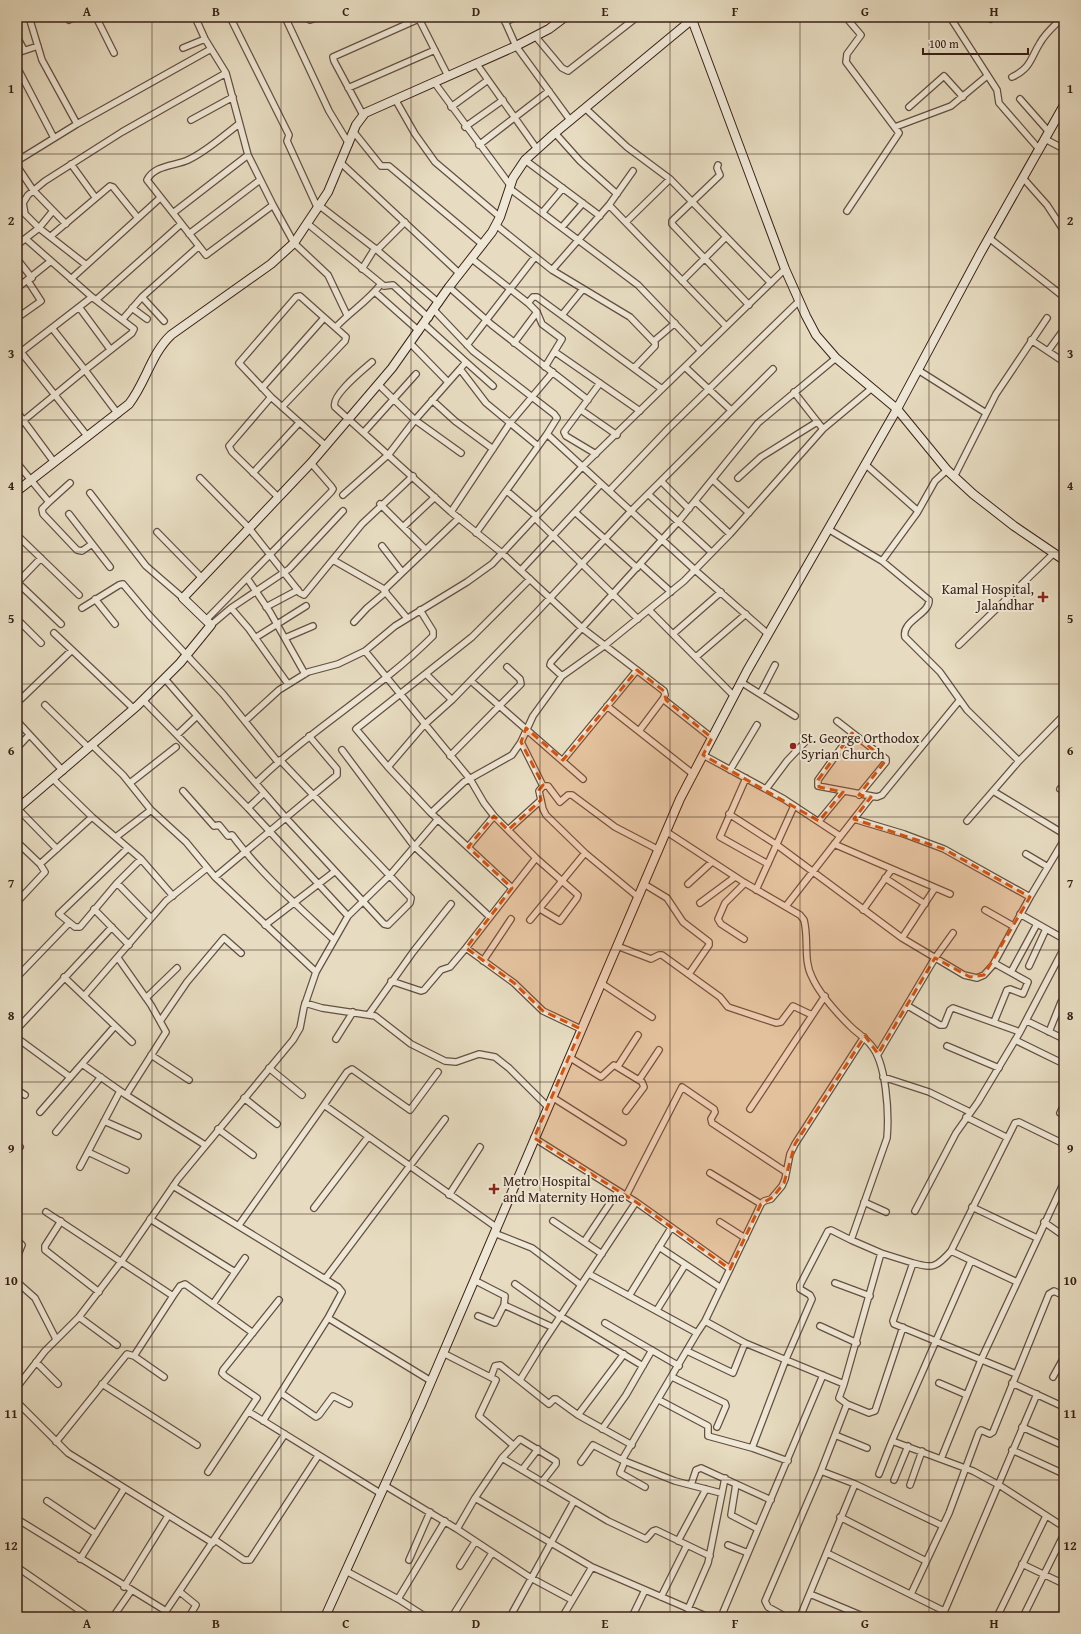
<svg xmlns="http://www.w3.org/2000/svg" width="1081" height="1634" viewBox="0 0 1081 1634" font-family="'Gentium Book Plus',serif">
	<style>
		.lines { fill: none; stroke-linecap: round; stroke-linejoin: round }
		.street-casing { stroke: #645041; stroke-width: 8 }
		.secondary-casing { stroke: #392116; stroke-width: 10 }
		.street { stroke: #efe8d7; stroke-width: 5.5 }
		.secondary { stroke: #efe8d7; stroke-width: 8 }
		.marked { fill: #d6530d; fill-opacity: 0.2; stroke: #d6530d; stroke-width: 3; stroke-dasharray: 8 5; stroke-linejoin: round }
		.grid { fill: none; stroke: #392116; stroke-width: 1; stroke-opacity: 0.55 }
		.poi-dot { fill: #8f2418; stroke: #efe8d7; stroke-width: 1.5 }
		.labels { text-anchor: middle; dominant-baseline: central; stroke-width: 4; stroke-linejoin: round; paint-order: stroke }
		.poi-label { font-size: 14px; fill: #392116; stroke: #efe8d7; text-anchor: start }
		.neatline { fill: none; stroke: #392116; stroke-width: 1.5 }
		.grid-label { font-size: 13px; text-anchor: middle; font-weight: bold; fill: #392116 }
	</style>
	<rect width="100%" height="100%" fill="#e7dcc1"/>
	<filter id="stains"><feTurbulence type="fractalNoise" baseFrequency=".005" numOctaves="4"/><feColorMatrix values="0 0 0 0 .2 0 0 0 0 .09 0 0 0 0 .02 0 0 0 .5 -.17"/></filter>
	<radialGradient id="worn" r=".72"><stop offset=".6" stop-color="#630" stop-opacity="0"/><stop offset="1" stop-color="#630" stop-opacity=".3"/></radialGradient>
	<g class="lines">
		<g class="street-casing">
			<path id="street" d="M29,17L42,60L77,124
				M96,17L114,53
				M195,17L205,39L226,73L248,155L273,205L294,243L328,275L347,315
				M230,17L289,135L287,141L318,209
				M285,17L329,111L349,144
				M306,17L310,20L320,17
				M418,17L448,76
				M503,17L516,46L570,120
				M950,17L997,90L999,103L1039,149
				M991,19L994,17
				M69,20L75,17
				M505,22L516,17
				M17,37L24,50
				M536,37L562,68L568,71L637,17
				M183,48L205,39
				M17,53L38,46
				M476,63L537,149
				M17,67L54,138
				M1012,77C1031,68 1030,59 1040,43C1045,34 1052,28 1059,21V17
				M434,82L510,185
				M348,88L435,50
				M395,99L415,134L435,162L500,217
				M1020,99L1049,132
				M451,107L488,80
				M909,107L944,76L963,97
				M585,108L627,147L670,179L771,283
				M363,115L334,61L333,57L423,17
				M191,120L233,97
				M239,124C223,136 206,152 188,160C175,166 154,165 147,180L206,255L273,205
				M465,127L503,100
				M895,127L951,106L987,76
				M353,131L381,166H389L483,245
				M555,133L580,161L617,194
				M1045,139L1064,149
				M479,145L549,91
				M525,160L600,216
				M17,161L77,124L211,49
				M341,163L460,274
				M71,164L95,197
				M718,165L717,168L720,175L672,221V224L749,305
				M17,166L33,190L66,224
				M1023,178L1047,205L1064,231
				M509,188L638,285L701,351
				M609,205L726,326
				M320,206L377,250L439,303
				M847,211L899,133L846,62L847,54L861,35L849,21
				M173,213L248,155
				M542,213L563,188
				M626,222L670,179
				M308,224L384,286L393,285L429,318
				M496,225L552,270L609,205L633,171
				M562,227L583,203
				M189,234L260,180
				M51,236L110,186L113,187L138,218
				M989,238L1064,297
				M26,239L92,297L134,329L132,333L85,370L118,414
				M17,245L39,228L52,212
				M377,250L405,222
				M17,259L32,278
				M472,259L528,303L533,297H537L662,389
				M85,264L39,228L25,214L23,203L28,195L45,181L122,132L226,73
				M362,269L375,248
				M552,270L630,317L655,343V346L634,368
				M71,279L160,198
				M682,281L726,237
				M449,287L492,325L588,400
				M17,288L51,261
				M375,292L419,331
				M142,297L164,321
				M96,300L181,224
				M528,303L537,312L542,324L562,339L545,367
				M79,307L110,349
				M132,308L147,319
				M434,310L473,351L554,414L557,418L547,434
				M562,315L583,289
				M17,318L41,301L28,281
				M122,320L142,297L198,247
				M424,324L466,362L460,369L486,403L538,446
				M336,327C351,311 367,302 381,284
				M1031,340L1064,362
				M654,341L675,323
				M514,343L537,312
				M411,344L448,382
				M467,345L535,257
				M1048,351L1064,329
				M21,352L88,437
				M555,352L640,411
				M17,355L92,297
				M372,362C364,369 330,396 335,407L451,512L503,554L582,628L664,691L665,695L663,699L639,731
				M466,362L493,386
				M685,367L731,410
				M918,370L986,413
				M379,385L415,420L461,453
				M262,388L324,318
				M794,392L823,429
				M271,397L229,446L232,452L278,497
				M432,400L455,421L493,449
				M282,407L345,341L346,337L300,296L296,297L239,363L271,397L326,446
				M581,410L617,435
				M17,412L54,462
				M17,426L85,370L52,328
				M364,432L416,374
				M596,454L566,436L564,432L600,383
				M17,463L49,502L42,509L43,514L77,550L82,551L92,544
				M865,464L918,511
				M253,473L299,423
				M954,477L996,394L1047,318
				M200,478L249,528L300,593L304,595L362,524L413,476
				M738,478L761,457L817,422
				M713,480L749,513
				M661,481L689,509
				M507,491L536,516
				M609,491L669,428L799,301
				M90,493L146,566L183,598
				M648,494L711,552
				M343,495L389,454L415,420L460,369
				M695,501L730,534
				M49,502L70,483
				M380,504L426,550
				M451,512L510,423L553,372
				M575,512L637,568
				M69,514L110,567
				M535,518L638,619
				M403,527L435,497
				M828,529L882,561L929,600C930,614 901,621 905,637L940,672L967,710L1019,761
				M157,532L202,578
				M476,533L547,434L695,570L768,634
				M17,535L79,595
				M382,546L402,572
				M333,560L382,588L407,618
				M882,561L917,513L935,481L947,470
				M640,564L671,592
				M521,570L601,484
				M247,578L270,612L305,674
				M17,582L61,624
				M18,582L41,558
				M384,590L459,518
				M95,599L115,624
				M266,607L298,590
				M82,608L119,585L123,584L149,615L223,694L278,762
				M231,608L249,629L288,684
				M649,610L734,696
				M17,619L41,643
				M206,620L331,492L333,489L331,486L311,463
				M354,622L367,608L386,592
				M211,625L231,608L289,569L343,511
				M54,633L72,650
				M673,634L721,592
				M255,638L306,606
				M285,638L313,626
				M959,645L1054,553
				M696,657L746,614
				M426,674L452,700
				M562,676L550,665L551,662L678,522L758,423L836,358
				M165,679L286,818L384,924L388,925L410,903L411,898L280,760
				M471,681L583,779
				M741,682L795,716
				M760,694L775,665
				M21,699L72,650L134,709
				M663,699L712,738
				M143,700L248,808L348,916
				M45,705L89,748
				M607,706L693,774
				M17,721L63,771
				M245,721L279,690L308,672L338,664L365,651
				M837,721L886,759V762L859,795
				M852,733L818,780V786L877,797L882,795L959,701
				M177,735L197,716
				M521,742L543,786L539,791L543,809L546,815L585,853L638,897
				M92,745L123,775L151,810L186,842L215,877L316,972
				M17,748L29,735
				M342,750L414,846L490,917
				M703,755L784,799L840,836
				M450,756L521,684L520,679L507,667
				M563,760L637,670
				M388,767L424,725L452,700L538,611L631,511L773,369
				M730,770L757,725
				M746,778L720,837L768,864
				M53,779L92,817L141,859L173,896
				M130,783L176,747
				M256,783C311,729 379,690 433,636V631L420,610
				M543,786H548L560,802L568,795H572L615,827L659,850
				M766,789L787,761L805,742
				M1060,789L1064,791
				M183,791L214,826L219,825L228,836L232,835C261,874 298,906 333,939
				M993,791L1064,834
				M248,808L264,793
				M18,809L57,849
				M431,813L464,782L512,755L521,742L533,716L562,676L604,646L684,581L730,534L823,429L872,388
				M729,814L777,845L902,938L964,975L977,978L984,975L993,965L1030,897L1064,840
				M854,819L904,834L944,849L1030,897
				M819,821L843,792
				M967,821L1019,761L1064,715
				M508,830L541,800
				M667,832L745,883L800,915L804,920C809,939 803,960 812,977C819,993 838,1014 850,1026C856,1032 864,1037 870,1044C887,1062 889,1115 887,1138L851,1240L881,1253L913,1263
				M116,837L151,810
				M17,842L40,864L45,872L17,902
				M834,844L950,894
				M468,847L494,816
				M128,848L59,914L75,927H80L117,883L141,859
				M1026,854L1048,867
				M40,864L92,817
				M215,877L337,775V769L309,736
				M885,878L925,904
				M117,883L151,918
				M644,884L667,898L683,922L709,942V945L689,974
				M688,884L712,862
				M512,888L431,813L388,767L356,729L472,637L530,579
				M756,890L794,806
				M700,903L735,877
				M786,906L871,797
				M94,909L129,945
				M540,909L560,921L577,898L578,895L536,858L494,816L484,803L470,779L365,651L395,626L467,582L492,564L582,467L785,269
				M863,910L892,869
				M985,910L1013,926
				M1020,914L1064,939
				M530,920L585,853
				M265,925L334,872
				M902,938L935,888
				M744,939L721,924L718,919L725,903L745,883
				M617,946L651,959L659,955H662L720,997L728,1007L776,1023L781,1022L793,1006L812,1015
				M466,948L514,983L543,1011L581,1029
				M118,958L151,1005L166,1032L126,1095
				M483,961L511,919
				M1029,966L1046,929
				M1011,972L1037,924
				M17,977L69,923
				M64,977L132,1042
				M391,981L421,991L424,990L441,970L450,967L466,948L536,858
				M601,983L652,1017
				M84,996L166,901L207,868
				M146,998L177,968
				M305,1003L322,1008L375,1016L411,1044L445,1061L456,1062L479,1054L495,1057L509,1068L548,1107
				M908,1006L940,1025H944L950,1010L953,1008L1020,1032
				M369,1014L413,952L451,904
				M161,1020L187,982L224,938L241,953
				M1027,1021L1064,1039
				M994,1022L1007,990L1010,989L1023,994L1028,982L994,963
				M17,1029L112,927
				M1049,1032L1061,1002
				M17,1038L70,1077
				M336,1039L353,1012
				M1015,1040L1060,1062
				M947,1046L999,1068
				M878,1054L935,958L953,933
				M151,1055L189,1080
				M569,1057L601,1077L614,1065L642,1082L644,1087L626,1111
				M82,1064L126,1095L205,1145
				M618,1066L638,1035
				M269,1068L302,1095
				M883,1077L929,1092L970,1112
				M639,1080L659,1050
				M17,1090L25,1095
				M552,1097L623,1142
				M244,1098L277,1124
				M324,1105L347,1072L352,1069L410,1110L438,1072
				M750,1109L825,996
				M40,1112L115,1026
				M1060,1113L1064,1104
				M966,1117L1006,1137
				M104,1121L138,1136
				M218,1129L253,1155
				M56,1132L101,1077
				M534,1138L636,1202L730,1269
				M17,1145L20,1147
				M88,1152L126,1170
				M80,1167L120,1091
				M710,1173L761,1204
				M173,1186L338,1287L342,1292L328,1318L263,1421
				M449,1195L480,1147
				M626,1196L682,1087L714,1109L715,1112L711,1119L712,1123L786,1172
				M864,1202L886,1212
				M972,1207L1037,1238
				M314,1208L368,1137
				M915,1211L956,1133L978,1102L1020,1032L1064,948
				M46,1212L173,1296L134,1356
				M150,1219L235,1272
				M61,1221L45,1246V1250L99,1292
				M553,1221L602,1254
				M720,1222L745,1238
				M1044,1222L1064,1236
				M239,1225L324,1105L496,1227
				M494,1233L532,1248L581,1285
				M17,1240L22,1245L17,1257
				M584,1242L618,1191
				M659,1247L721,1288
				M951,1251L1017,1282
				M971,1261L892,1441L973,1471L999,1485L1064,1527
				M589,1274L697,1333L705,1321L745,1343L844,1384L881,1253
				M325,1279L445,1119
				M474,1280L505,1296L504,1305L552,1327
				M17,1282L35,1298L56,1339
				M835,1283L870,1296
				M515,1284L560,1316L643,1366
				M173,1296L180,1286L185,1284L253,1333
				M629,1296L671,1228
				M213,1304L245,1258
				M657,1310L685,1265
				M478,1316L495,1323L504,1305
				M79,1317L117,1345
				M328,1318L431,1381
				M705,1321L761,1204L764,1201L771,1199L782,1186L785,1179L790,1154L795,1144L864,1037
				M605,1323L679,1366
				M820,1326L857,1343
				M687,1351L733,1373L745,1343
				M443,1353L496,1380L479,1416L513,1445
				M36,1362L58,1384
				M1016,1374L894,1324L893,1321L913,1263C933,1269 937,1267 951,1251L1015,1123L1019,1122L1064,1144
				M491,1377L495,1366L500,1365L549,1404L554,1399H556L578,1415L632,1445
				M672,1377L725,1403L726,1406L717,1427
				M1053,1377L1064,1357
				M520,1380L542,1344L636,1202
				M939,1383L967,1395
				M1012,1383L1064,1407
				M102,1384L197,1445
				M17,1387L45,1351L79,1317L121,1262L178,1179L293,1040L300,1028L304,1007L316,972L348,916L390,875L438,819
				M281,1393L316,1417L319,1415L333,1396L349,1404
				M659,1400L708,1426V1436L752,1448L788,1461
				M17,1402L68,1453L213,1543
				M847,1404L869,1413L875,1411L903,1327
				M249,1412L380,1493
				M578,1415L624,1354
				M1022,1427L1064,1446
				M602,1429L626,1395L652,1350
				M835,1435L867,1448
				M56,1442L127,1354L134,1356L164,1377
				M752,1448L786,1359L812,1299L810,1295L800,1289V1285L828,1231L831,1230L851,1240
				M1012,1450L1064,1474
				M502,1458L608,1521L646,1539L653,1531L656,1530L710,1556
				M941,1459L981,1360L1064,1182
				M622,1460L697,1333
				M625,1461L620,1473L645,1487
				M581,1462L593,1445L622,1460L675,1481L721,1493
				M522,1470L538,1449
				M208,1472L257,1398L225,1376L222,1373L223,1370L279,1300
				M879,1474L892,1441
				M894,1480L908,1446
				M736,1484L731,1515L758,1529
				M855,1484L943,1526
				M384,1485L457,1529L475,1498L592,1567L708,1617
				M691,1485L696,1470L701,1468L771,1500
				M910,1485L922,1451
				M475,1498L502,1458L520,1439L556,1461V1464L542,1482
				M47,1501L96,1534
				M840,1517L926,1561
				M17,1519L166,1611L285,1434
				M457,1529L531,1578L572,1600
				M215,1540L244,1560H250L318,1456
				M678,1541L706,1489
				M728,1545L748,1553
				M827,1553L944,1611
				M80,1559L124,1489
				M409,1560L430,1512
				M1022,1564L1064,1584
				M460,1566L475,1542
				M17,1567L89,1617
				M346,1571L398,1599L426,1617
				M124,1587L168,1516
				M180,1592L196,1605L189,1617
				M810,1594L865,1617
				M911,1594L949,1513L979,1432L981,1430L990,1434L993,1432L1049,1294L1054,1291L1064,1296
				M661,1597L687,1545
				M398,1599L445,1521
				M688,1609L708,1563L725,1478
				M17,1614L21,1617
				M113,1617L131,1591
				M452,1617L492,1553
				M510,1617L574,1501
				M565,1617L563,1616L592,1567
				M632,1617L645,1590
				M721,1617L823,1375
				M786,1617L768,1607L765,1601L821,1471
				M800,1617L855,1484L821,1471L847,1404L839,1398L844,1384
				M942,1617L1037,1394
				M997,1617L1046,1516
				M1023,1617L1064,1534"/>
		</g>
		<g class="secondary-casing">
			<path id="secondary" d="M691,17L785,269L806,316L816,335L836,358L897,409L947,470L973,494L1014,526L1064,560
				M17,491L129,404C146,382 151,354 171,335L271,264L294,243L328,192L356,125L365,113L516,46L549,29L565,17
				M17,809L137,706L180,663L211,625L183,598L311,463L392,368L449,287L492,232L500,217L513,178L525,160L555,133L695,17
				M325,1617L421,1405L680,799L747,671L897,409L981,252L1064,105"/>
		</g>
		<use href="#street" class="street"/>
		<use href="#secondary" class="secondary"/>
	</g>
	<path class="marked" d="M637,670L664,691L666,700L712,738L703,755L819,821L843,792L819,787L818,780L852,733L886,760L859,795L871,797L854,819L944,849L1030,897L984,975L970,977L935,958L878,1054L865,1036L795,1144L784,1183L773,1197L761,1204L730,1269L636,1202L534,1138L581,1029L543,1011L514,983L466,948L512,888L468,847L494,816L508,830L541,800L539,790L543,785L521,742L526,728L563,760Z"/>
	<path class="grid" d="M152,17V1617M281,17V1617M411,17V1617M540,17V1617M670,17V1617M800,17V1617M929,17V1617M17,154H1064M17,287H1064M17,420H1064M17,552H1064M17,684H1064M17,817H1064M17,950H1064M17,1082H1064M17,1214H1064M17,1347H1064M17,1480H1064"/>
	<g class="poi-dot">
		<path d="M1041 591h4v4h4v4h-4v4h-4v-4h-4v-4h4z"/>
		<circle cx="793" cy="746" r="4"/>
		<path d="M492 1183h4v4h4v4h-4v4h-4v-4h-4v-4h4z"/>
	</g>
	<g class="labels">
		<g class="poi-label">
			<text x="1034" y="589" text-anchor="end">Kamal Hospital,<tspan x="1034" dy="16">Jalandhar</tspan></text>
			<text x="801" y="738">St. George Orthodox<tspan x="801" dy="16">Syrian Church</tspan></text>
			<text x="503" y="1181">Metro Hospital<tspan x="503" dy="16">and Maternity Home</tspan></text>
		</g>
	</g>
	<rect width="1081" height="1634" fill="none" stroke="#e7dcc1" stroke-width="44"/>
	<path d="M923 48v6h105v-6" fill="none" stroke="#392116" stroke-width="2"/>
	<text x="929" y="48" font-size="12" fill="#392116" stroke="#efe8d7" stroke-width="3" paint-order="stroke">100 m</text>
	<rect x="22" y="22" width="1037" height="1590" class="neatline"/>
	<g class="grid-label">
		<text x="87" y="16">A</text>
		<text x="216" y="16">B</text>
		<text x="346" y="16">C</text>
		<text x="476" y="16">D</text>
		<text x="605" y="16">E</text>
		<text x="735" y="16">F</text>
		<text x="865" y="16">G</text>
		<text x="994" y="16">H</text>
		<text x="11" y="93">1</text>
		<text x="1070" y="93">1</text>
		<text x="11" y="225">2</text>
		<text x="1070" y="225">2</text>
		<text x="11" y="358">3</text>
		<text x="1070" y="358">3</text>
		<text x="11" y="490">4</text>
		<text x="1070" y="490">4</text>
		<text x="11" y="623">5</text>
		<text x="1070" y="623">5</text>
		<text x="11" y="755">6</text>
		<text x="1070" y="755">6</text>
		<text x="11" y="888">7</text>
		<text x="1070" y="888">7</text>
		<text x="11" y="1020">8</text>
		<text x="1070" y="1020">8</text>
		<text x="11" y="1153">9</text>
		<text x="1070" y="1153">9</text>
		<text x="11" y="1285">10</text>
		<text x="1070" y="1285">10</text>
		<text x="11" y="1418">11</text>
		<text x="1070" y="1418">11</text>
		<text x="11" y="1550">12</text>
		<text x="1070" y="1550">12</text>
		<text x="87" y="1628">A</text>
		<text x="216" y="1628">B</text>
		<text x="346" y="1628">C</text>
		<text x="476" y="1628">D</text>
		<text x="605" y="1628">E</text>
		<text x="735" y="1628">F</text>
		<text x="865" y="1628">G</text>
		<text x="994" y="1628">H</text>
	</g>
	<rect width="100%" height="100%" filter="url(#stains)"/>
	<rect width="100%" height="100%" fill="url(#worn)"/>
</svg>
